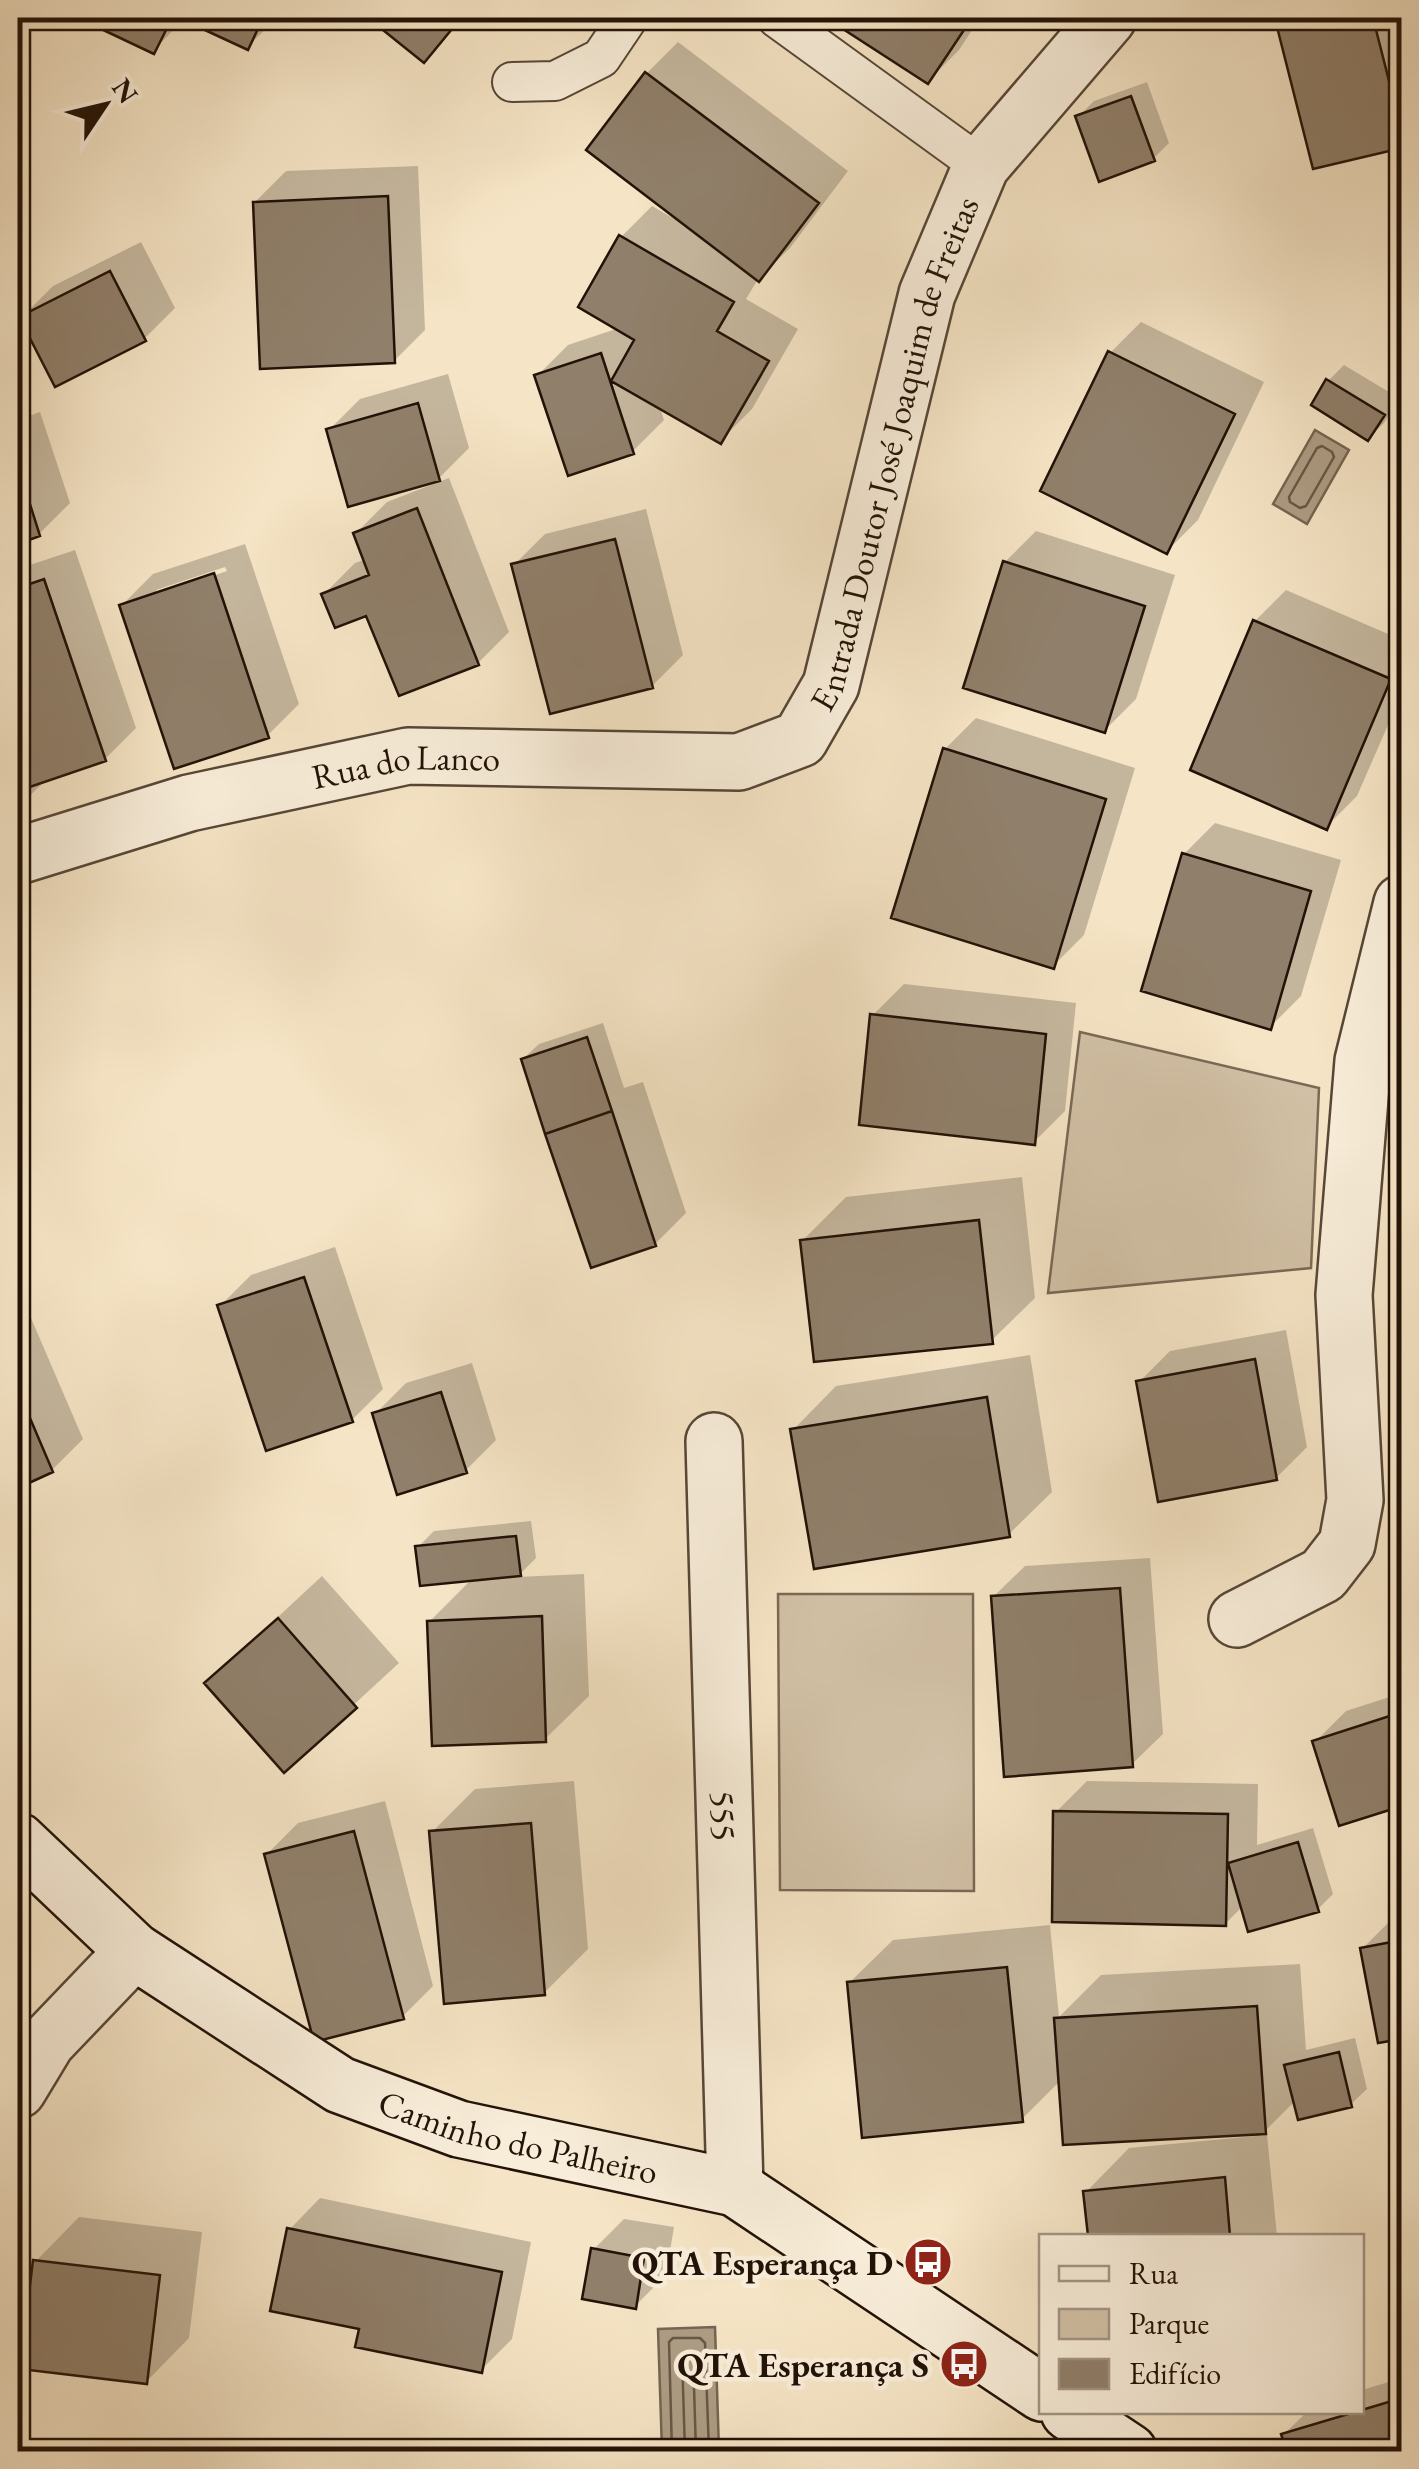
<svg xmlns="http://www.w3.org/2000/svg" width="1419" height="2469" viewBox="0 0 1419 2469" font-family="'EB Garamond',serif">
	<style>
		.green { fill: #d1c0a5; stroke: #7a6956; stroke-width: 2.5 }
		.water { fill: #ad9d84; stroke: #756552; stroke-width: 2.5 }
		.shadow { fill: #0003; fill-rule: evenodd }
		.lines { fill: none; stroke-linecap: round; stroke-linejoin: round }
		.shore { stroke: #685846; stroke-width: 2.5 }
		.building { fill: #907f6a; stroke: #221207; stroke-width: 2.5 }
		.lane-casing { stroke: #574636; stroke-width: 42 }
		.street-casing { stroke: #574636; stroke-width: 60 }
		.secondary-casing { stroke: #221207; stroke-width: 60 }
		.lane { stroke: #f8edd9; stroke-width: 38 }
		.street { stroke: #f8edd9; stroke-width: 55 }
		.secondary { stroke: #f8edd9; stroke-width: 55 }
		.labels { text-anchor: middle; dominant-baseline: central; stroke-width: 9; stroke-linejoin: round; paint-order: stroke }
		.street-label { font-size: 35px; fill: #221207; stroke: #f8edd9 }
		.poi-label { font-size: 35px; font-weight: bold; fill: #221207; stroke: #f8edd9; text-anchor: end }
	</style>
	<rect width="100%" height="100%" fill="#f5e4c5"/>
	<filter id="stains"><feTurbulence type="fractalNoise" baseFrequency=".002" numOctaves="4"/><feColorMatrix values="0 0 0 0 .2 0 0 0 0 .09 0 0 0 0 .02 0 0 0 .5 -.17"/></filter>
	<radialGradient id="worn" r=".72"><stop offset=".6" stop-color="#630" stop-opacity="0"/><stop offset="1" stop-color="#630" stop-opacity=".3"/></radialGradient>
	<path class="green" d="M1080,1032L1319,1088L1311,1268L1048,1293Z
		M778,1594H973L974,1891L780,1890Z"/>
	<path class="water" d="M1315,430L1349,450L1307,524L1273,504Z
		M715,2327L719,2450L662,2451L658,2329Z"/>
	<path class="shadow" d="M83,18H277L247,47L185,18L153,51Z
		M372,18H464L424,60Z
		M831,18H980L959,50L928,81Z
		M1285,18H1402V145L1279,24Z
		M678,42L848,171L790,248L758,279L746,299L798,329L752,409L721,440L659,405L664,420L633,451L537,376L568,345L619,328L621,237L652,206L673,218L675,215L590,150L647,73Z
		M1147,82L1169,143L1153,159L1078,117L1094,101Z
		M418,166L425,330L394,361L255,202L286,171Z
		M141,242L175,308L144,339L22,317L53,286Z
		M1141,322L1264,382L1198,520L1167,551L1110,353Z
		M1344,365L1399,398L1384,423L1368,438L1328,381Z
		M448,374L469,448L434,483L329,430L360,399Z
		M40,412L70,503L39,534L18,541V420Z
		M449,478L509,632L478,663L324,594L355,563L366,559L356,533L387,502Z
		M646,509L683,655L652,686L514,565L545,534Z
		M1036,531L1175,575L1136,699L1105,730L1005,562Z
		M245,544L299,704L268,735L122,605L153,574ZM225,567L227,571L156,595V590Z
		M75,550L136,728L105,759L48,778L18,807V569Z
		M1286,590L1402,640V693L1357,796L1326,827L1255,621Z
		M976,718L1135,768L1084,935L1053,966L945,749Z
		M1215,823L1341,860L1301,996L1270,1027L1184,854Z
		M904,984L1076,1003L1065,1111L1034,1142L873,1015Z
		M603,1023L624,1088L643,1082L686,1213L655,1244L523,1059L539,1044Z
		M1022,1177L1035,1298L991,1341L802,1241L846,1197Z
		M335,1247L383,1389L352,1420L220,1306L251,1275Z
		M31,1318L83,1439L52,1470L18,1485V1324Z
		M1286,1330L1307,1447L1276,1478L1139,1382L1170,1351Z
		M1030,1355L1052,1492L1008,1535L793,1430L836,1386Z
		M472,1363L496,1440L465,1471L375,1414L406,1383Z
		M531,1521L536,1558L517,1577L584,1574L589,1696L545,1739L429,1622L473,1578L418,1547L434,1531Z
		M1150,1558L1163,1734L1131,1765L993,1597L1025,1566Z
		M322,1576L399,1663L284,1769L207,1683Z
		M1402,1693V1803L1315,1742L1346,1711Z
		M574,1781L588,1949L544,1993L432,1832L475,1789Z
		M1087,1781L1258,1784L1257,1845L1313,1828L1333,1894L1317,1910L1243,1906L1225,1924L1056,1812Z
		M385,1801L433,1986L402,2017L267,1854L298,1823Z
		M1402,1916V2036L1363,1948L1394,1917Z
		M1050,1925L1059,2017L1101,1975L1300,1964L1306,2050L1355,2038L1367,2089L1351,2104L1295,2101L1260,2136L1267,2135L1277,2236H1090L1086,2192L1129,2148L1256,2136V2132L1061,2080L1022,2119L849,1983L893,1940Z
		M320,2198L531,2242L512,2339L481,2370L362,2327L289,2230Z
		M79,2217L202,2232L189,2338L146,2382L36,2261Z
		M624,2219L674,2227L666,2275L635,2306L593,2250Z
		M1402,2378V2452L1284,2434L1307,2412H1362V2390Z"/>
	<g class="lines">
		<path class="shore" d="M1322,446L1332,452L1334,457L1306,506L1300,508L1290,502L1289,497L1317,448Z
			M672,2452L669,2342L673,2338H700L705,2343L709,2452
			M685,2452L682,2355L688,2351L693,2355L696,2452"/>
	</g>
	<path class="building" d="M78,18H172L154,54Z
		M179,18H263L248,50Z
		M368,18H461L424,63Z
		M826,18H972L928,84Z
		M1298,18H1373L1402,132V148L1313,169L1276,23Z
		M645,72L819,203L759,282L586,150Z
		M1131,96L1155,161L1099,182L1075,116Z
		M388,196L395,363L260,369L253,202Z
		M619,235L734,302L717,331L769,361L721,444L611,381L634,340L578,307Z
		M110,271L146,341L55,387L19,317Z
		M1108,351L1235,414L1167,554L1040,491Z
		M601,353L634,454L568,476L534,375Z
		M1326,379L1385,415L1368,441L1311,405Z
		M418,403L440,481L348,507L326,429Z
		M18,466L40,536L18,544Z
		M417,508L479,665L399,696L366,616L335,628L321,594L369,575L353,533Z
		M615,539L653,688L550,714L511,564Z
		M1003,561L1145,606L1105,733L963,688Z
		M214,573L269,738L174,769L119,605Z
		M44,579L106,761L18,791V723L21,722L18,711V588Z
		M1253,620L1391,679L1327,830L1190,770Z
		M943,748L1106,799L1054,969L891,918Z
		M1182,853L1311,891L1271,1030L1141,991Z
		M870,1014L1046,1034L1035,1145L859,1125Z
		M587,1037L612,1111L545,1134L521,1059Z
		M612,1111L656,1246L591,1268L545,1134Z
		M979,1220L993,1344L814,1362L800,1240Z
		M304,1277L353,1422L266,1451L217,1305Z
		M1255,1359L1277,1480L1158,1502L1136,1381Z
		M18,1390L53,1472L18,1488Z
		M441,1392L467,1473L397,1495L372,1413Z
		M987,1397L1010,1537L814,1569L790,1429Z
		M516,1536L521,1576L420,1586L415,1546Z
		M1120,1588L1133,1767L1004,1777L991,1596Z
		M542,1616L546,1742L432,1746L427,1621Z
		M278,1618L357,1708L284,1773L204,1683Z
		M1402,1712V1806L1339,1826L1312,1741Z
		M1053,1811L1228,1814L1226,1926L1052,1922Z
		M531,1823L545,1995L444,2004L429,1831Z
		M354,1831L404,2019L314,2042L264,1854Z
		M1298,1842L1319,1912L1248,1932L1228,1863Z
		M1402,1940V2039L1378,2043L1360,1948Z
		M1007,1967L1023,2122L862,2138L847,1982Z
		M1257,2006L1266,2134L1063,2145L1054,2018Z
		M1339,2052L1352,2107L1298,2120L1284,2065Z
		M1225,2177L1230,2236H1088L1083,2191Z
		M287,2228L502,2272L482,2373L355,2347L359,2329L270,2311Z
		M591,2248L644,2258L636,2309L582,2299Z
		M33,2260L160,2275L147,2384L20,2369Z
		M1402,2398V2452H1287L1281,2434Z"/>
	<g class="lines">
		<g class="lane-casing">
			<path id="lane" d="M777,18L981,166
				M512,82L555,81L601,58L628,18"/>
		</g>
		<g class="street-casing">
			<g id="street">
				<path id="s1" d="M18,856L189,803L408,756L739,762L800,739L831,685L927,294L981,166L1108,18"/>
				<path id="s2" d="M714,1441L735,2188"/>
				<path d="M1237,1619L1323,1575L1347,1544L1355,1500L1344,1295L1363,1061L1402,903"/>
				<path d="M18,2090L47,2042L134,1951"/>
			</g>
		</g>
		<g class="secondary-casing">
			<g id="secondary">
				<path id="s3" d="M18,1841L134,1951L340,2085L459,2129L735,2188L1042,2393"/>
				<path d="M1069,2412L1129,2452"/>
			</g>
		</g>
		<use href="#lane" class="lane"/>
		<use href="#street" class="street"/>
		<use href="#secondary" class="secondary"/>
	</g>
	<defs>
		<g id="bus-disc" transform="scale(2.5)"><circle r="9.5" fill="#8f2418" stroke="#f8edd9"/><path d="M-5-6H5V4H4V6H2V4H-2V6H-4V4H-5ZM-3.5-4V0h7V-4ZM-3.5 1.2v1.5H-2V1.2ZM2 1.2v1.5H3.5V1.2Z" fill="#fff"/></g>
	</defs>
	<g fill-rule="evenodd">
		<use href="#bus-disc" x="928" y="2262"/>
		<use href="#bus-disc" x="964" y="2364"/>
	</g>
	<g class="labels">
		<g class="street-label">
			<text stroke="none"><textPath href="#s1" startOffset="1102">Entrada Doutor José Joaquim de Freitas</textPath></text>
			<text stroke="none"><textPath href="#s1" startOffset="400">Rua do Lanco</textPath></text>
			<text stroke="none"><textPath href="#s2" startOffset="375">555</textPath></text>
			<text stroke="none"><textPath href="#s3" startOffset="592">Caminho do Palheiro</textPath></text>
		</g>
		<g class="poi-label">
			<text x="893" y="2262">QTA Esperança D</text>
			<text x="929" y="2364">QTA Esperança S</text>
		</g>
	</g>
	<rect width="1419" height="2469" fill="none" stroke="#f5e4c5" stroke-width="60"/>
	<rect x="20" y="20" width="1379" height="2429" fill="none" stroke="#221207" stroke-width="5"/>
	<rect x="30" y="30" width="1359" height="2409" fill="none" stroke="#221207" stroke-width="2.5"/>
	<rect x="1039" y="2234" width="325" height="180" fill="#f8edd9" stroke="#a29585" stroke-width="2.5"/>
	<rect x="1059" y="2266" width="50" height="15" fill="#f8edd9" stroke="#a29585" stroke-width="2.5"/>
	<text x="1129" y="2284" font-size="30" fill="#221207">Rua</text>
	<rect x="1059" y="2309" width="50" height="30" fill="#d1c0a5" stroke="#a29585" stroke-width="2.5"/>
	<text x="1129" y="2334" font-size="30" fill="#221207">Parque</text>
	<rect x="1059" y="2359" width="50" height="30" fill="#907f6a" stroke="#a29585" stroke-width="2.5"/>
	<text x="1129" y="2384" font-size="30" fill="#221207">Edifício</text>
	<g transform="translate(105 105) rotate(55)" stroke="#f8edd9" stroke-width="8" paint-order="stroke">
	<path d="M0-8L18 38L0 25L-18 38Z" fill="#221207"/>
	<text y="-15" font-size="28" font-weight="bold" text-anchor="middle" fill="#221207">N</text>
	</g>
	<rect width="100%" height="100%" filter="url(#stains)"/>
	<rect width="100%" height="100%" fill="url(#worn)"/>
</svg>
